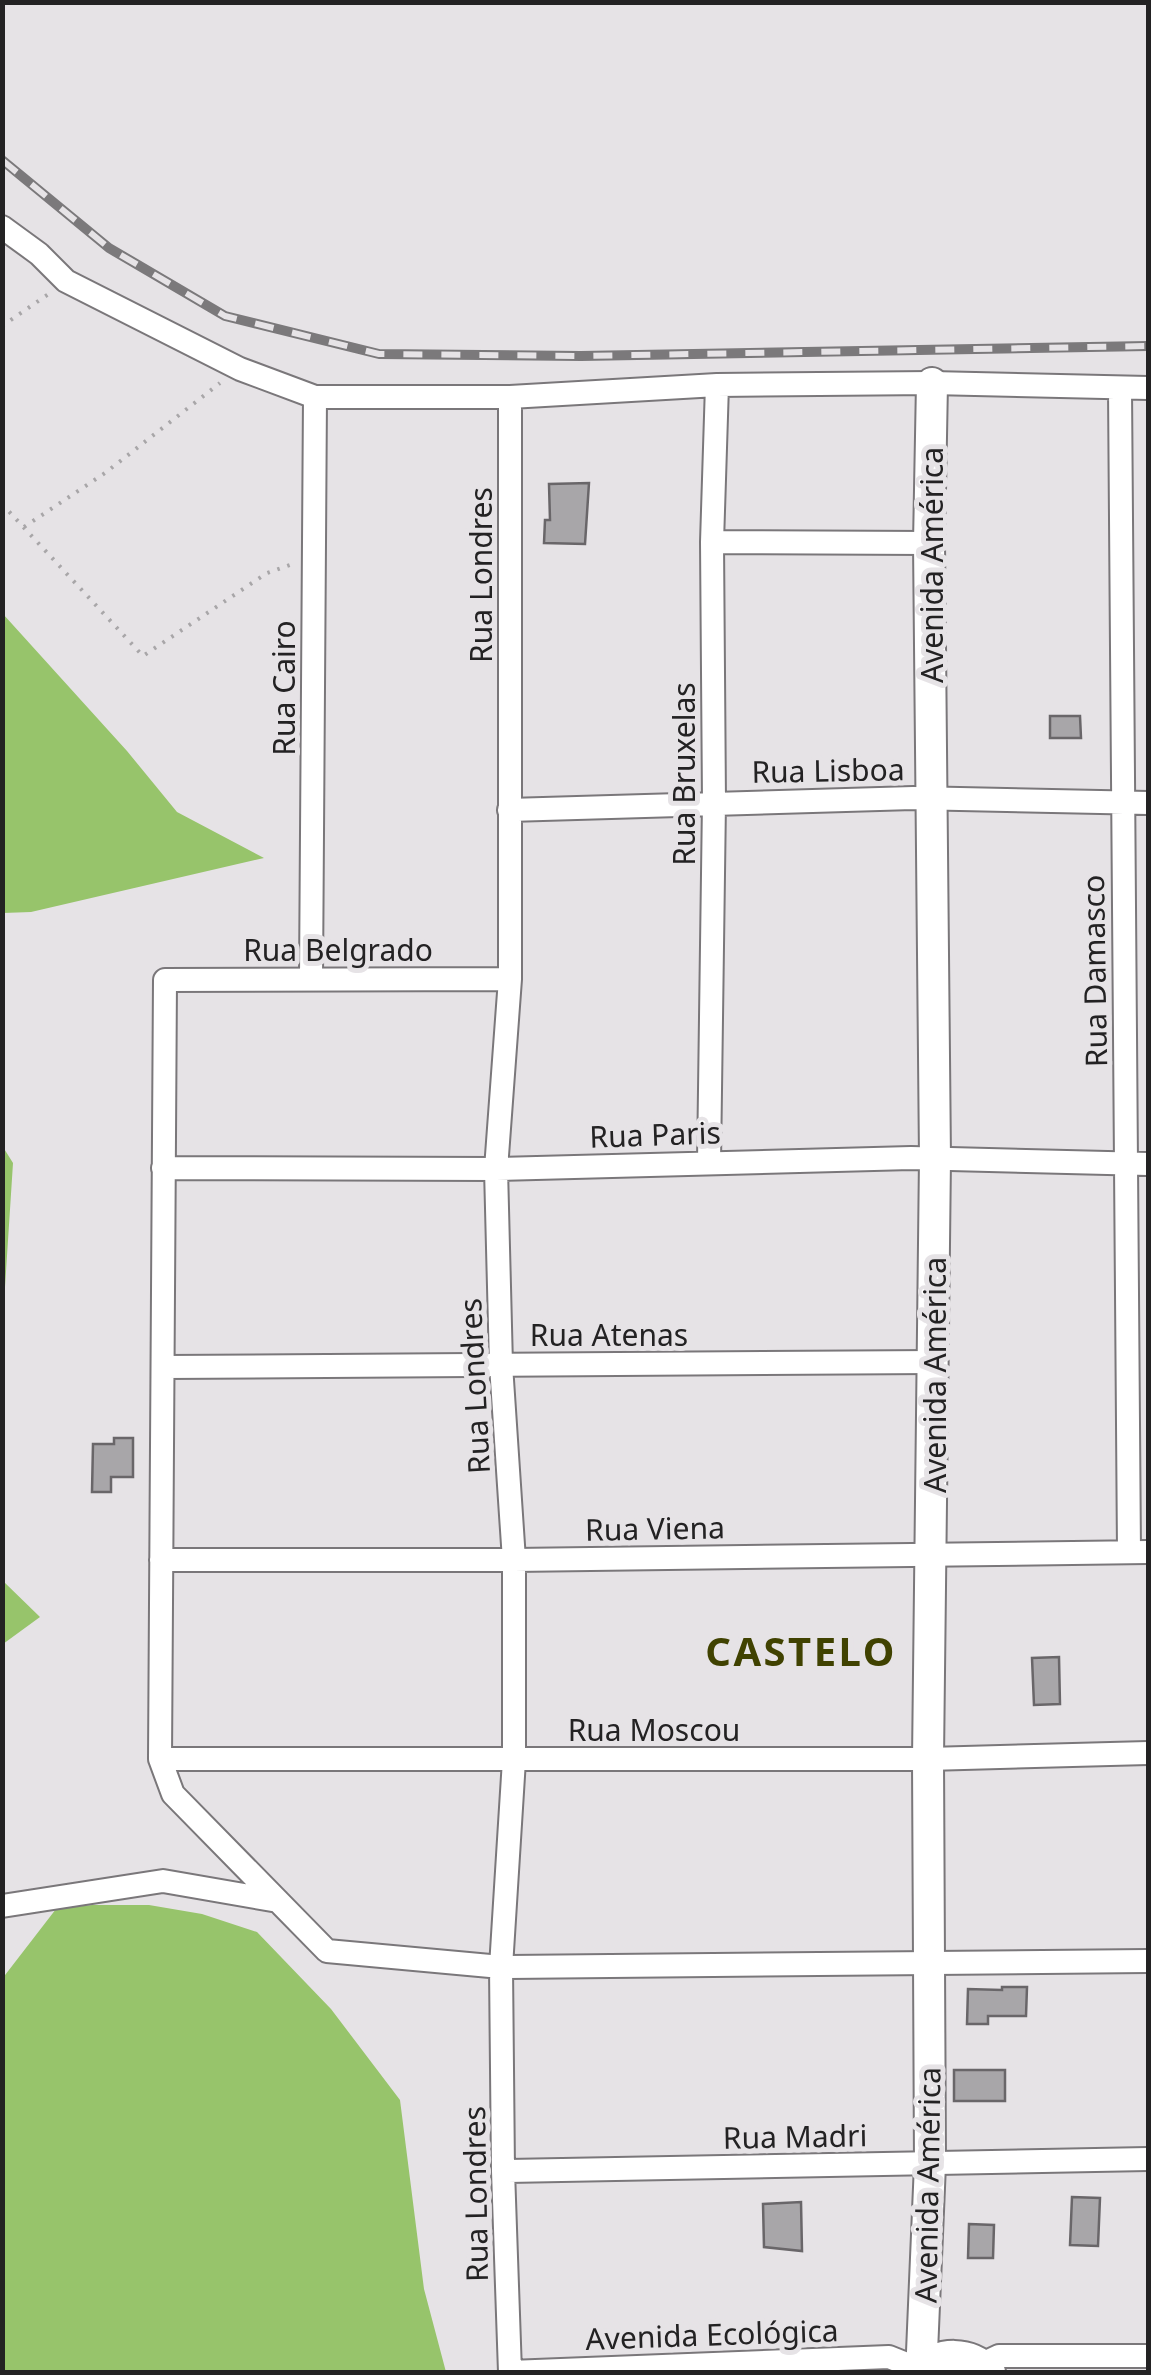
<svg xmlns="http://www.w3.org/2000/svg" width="1151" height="2375" viewBox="0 0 1151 2375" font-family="'Noto Sans',sans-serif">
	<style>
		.forest { fill: #97c46b }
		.building { fill: #a8a6a9; stroke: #696669; stroke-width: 2.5 }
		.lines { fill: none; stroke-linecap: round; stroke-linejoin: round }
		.minor-casing { stroke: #7a777a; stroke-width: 26 }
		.tertiary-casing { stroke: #7a777a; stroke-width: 34 }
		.path { stroke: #a8a6a8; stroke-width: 4; stroke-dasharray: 2.5 8; stroke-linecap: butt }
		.minor { stroke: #fff; stroke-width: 22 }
		.tertiary { stroke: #fff; stroke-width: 30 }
		.rail-casing { stroke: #7b797b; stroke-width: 10 }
		.rail { stroke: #e6e3e6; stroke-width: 6; stroke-dasharray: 19; stroke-linecap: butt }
		.labels { text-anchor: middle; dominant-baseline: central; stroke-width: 10; stroke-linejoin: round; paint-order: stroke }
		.street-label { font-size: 30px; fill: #232223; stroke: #e6e3e6 }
		.district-label { font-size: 40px; font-weight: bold; letter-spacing: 2.5px; fill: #404201; stroke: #e6e3e6 }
	</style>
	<rect width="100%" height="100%" fill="#e6e3e6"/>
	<path class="forest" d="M3,614L127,751L177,812L264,858L31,912L3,913Z
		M3,1147L13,1163L3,1318H2Z
		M3,1581L40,1617L3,1644H2Z
		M92,1905H149L202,1914L257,1932L331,2009L400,2100L424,2289L446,2372H3L2,1979L56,1909Z"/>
	<path class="building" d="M589,483L585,544L544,543L545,520H550L549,484Z
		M1050,716H1080L1081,738H1050Z
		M114,1438H133V1477H111V1492H92L93,1444H114Z
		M1059,1657L1060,1704L1034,1705L1032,1658Z
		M1002,1987H1027L1026,2016H988V2024H967L968,1989L1002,1990Z
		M954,2070H1005V2101H954Z
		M1072,2197L1100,2198L1098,2246L1070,2245Z
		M801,2202L802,2251L764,2247L763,2204Z
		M969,2224L994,2225L993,2258H968Z"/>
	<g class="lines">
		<g class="minor-casing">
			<path id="minor" d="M2,227L39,254L66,281L240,369L315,397H510L717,385L932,383L1148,388
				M1120,389L1129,1552
				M510,397V979L496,1169L501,1365L514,1560V1760L501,1967L503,2171L510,2372
				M712,542L929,543
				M509,810L913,798L1148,803
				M311,979L315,397
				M510,979L165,980L160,1759L173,1794L327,1951L501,1967L1148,1961
				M709,1162L714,802L712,542L717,385
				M163,1168L496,1169L911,1158L1148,1164
				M164,1367L935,1362
				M161,1560H514L1148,1552
				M160,1759H928L1148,1753
				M2,1906L163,1881L278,1901
				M503,2171L1148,2159
				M982,2364L999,2356H1148
				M510,2372L889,2357L904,2363L912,2372"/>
		</g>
		<g class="tertiary-casing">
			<path id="tertiary" d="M926,2365L922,2352L930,2164L928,1759L935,1158L929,543L932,383
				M919,2372C939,2350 970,2351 990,2372"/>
		</g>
		<path class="path" d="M2,326L50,293
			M2,504L143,656L267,573L290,565
			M24,527L105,473L220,383"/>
		<use href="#minor" class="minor"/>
		<use href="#tertiary" class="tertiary"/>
		<g class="rail-casing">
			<path id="rail" d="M2,160L109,248L225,316L379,354L581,356L1148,346"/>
		</g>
		<use href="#rail" class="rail"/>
	</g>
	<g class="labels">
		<g class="street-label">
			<text transform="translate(931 565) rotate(-90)">Avenida América</text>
			<text transform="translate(480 575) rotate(-90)">Rua Londres</text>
			<text transform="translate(283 688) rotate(-90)">Rua Cairo</text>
			<text transform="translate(828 770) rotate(-1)">Rua Lisboa</text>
			<text transform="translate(683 774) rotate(-90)">Rua Bruxelas</text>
			<text x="338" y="949">Rua Belgrado</text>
			<text transform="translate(1094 971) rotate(-91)">Rua Damasco</text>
			<text transform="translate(655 1134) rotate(-2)">Rua Paris</text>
			<text x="609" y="1334">Rua Atenas</text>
			<text transform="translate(934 1375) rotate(-90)">Avenida América</text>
			<text transform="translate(474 1386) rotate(-93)">Rua Londres</text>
			<text transform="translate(655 1528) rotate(-1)">Rua Viena</text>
			<text x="654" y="1729">Rua Moscou</text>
			<text transform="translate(795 2136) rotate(-1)">Rua Madri</text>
			<text transform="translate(927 2185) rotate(-89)">Avenida América</text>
			<text transform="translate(475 2194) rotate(-91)">Rua Londres</text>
			<text transform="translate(712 2334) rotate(-2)">Avenida Ecológica</text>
		</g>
		<g class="district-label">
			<text x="801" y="1650">CASTELO</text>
		</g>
	</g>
	<rect width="1151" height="2375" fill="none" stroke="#232223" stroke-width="10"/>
</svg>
